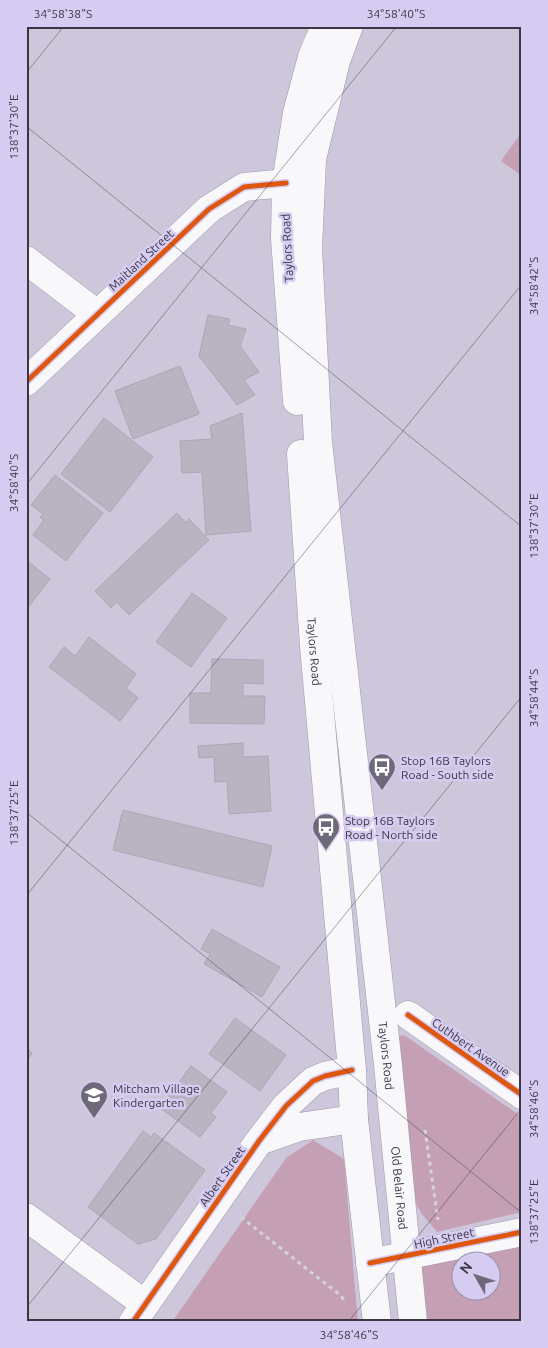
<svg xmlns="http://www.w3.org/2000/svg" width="548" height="1348" viewBox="0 0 548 1348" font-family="Ubuntu,sans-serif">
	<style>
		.green { fill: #c5a0b4; fill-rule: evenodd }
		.building { fill: #bab3c2; stroke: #ada5b4 }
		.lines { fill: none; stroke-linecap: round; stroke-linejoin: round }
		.minor-casing { stroke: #9d98a8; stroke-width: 29 }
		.tertiary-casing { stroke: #9d98a8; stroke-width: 29 }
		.secondary-casing { stroke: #9d98a8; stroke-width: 29 }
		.path { stroke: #d5d3d9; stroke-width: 3; stroke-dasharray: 4 4; stroke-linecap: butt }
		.minor { stroke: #f8f7fa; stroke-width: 28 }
		.tertiary { stroke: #f8f7fa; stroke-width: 28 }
		.secondary { stroke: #f8f7fa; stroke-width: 28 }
		.cycleway-casing { stroke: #d6ccf1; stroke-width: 8 }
		.cycleway { stroke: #df570f; stroke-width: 5 }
		.ticks { fill: none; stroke: #3a3644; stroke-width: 1; stroke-opacity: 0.45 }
		.labels { text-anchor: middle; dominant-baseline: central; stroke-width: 5; stroke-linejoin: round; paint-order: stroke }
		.street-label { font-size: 12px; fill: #3a3644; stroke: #d6ccf1 }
		.poi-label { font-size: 12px; fill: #3a3644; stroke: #d6ccf1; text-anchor: start }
		.neatline { fill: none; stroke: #3a3644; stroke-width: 2 }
		.ticks-label { font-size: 12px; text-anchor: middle; fill: #3a3644 }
	</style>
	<rect width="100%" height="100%" fill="#cec7dc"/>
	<path class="green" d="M522,132V176L501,161Z
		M404,1035L522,1117V1212L437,1232L421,1213L412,1196L393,1038Z
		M313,1140L344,1159L358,1322H172L286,1158Z
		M522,1232V1322H422L407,1256ZM460,1260H490V1290H460Z"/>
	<path class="building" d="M208,315L230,319L228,325L246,329L240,346L259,372L244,380L255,395L237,405L199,356Z
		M180,366L199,414L133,439L115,391Z
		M242,413L251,531L206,535L202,472L182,473L180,441L212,439L210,426Z
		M104,418L153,457L110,512L61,474Z
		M55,475L103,513L66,561L33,535L44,520L40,517L43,514L31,505Z
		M177,513L186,523L189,519L209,540L129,615L117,602L111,608L95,591Z
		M26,560L50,579L26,610Z
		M192,593L227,618L191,667L156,642Z
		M89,637L136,674L126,688L138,698L120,721L49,667L64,647L75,656Z
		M212,659L263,660V684L243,683V696H265L264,724L190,723V693H211Z
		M243,743V757L268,756L271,811L229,814L227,781L215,782L214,757L199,758L198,746Z
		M123,810L272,846L263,887L113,850Z
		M212,929L280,967L262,997L204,964L210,954L201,949Z
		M235,1018L286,1055L260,1091L209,1054Z
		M26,1048L32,1053L26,1062Z
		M191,1066L227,1092L211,1113L216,1117L200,1137L160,1108Z
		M143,1131L151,1137L154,1133L205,1170L156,1239L138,1244L88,1207Z"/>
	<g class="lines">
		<g class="minor-casing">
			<path id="minor" d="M26,260L97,314
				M26,382L209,209L244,187L286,183
				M408,1015L522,1095
				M26,1217L145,1304
				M370,1263L522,1232"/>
		</g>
		<g class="tertiary-casing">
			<path id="tertiary" d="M259,1141L299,1127L354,1119
				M133,1322L259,1141L286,1106L313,1081L325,1076L352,1070"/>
		</g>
		<g class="secondary-casing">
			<g id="secondary">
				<path id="s1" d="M349,26L336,61L312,159L308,248L318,442L388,1065L413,1322"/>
				<path d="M297,401L285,239L286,183L297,113L312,57L325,26"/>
				<path id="s2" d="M301,454L314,646L352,1070L354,1119L377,1322"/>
			</g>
		</g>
		<path class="path" d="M425,1130L438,1220
			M241,1217L340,1295L345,1301"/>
		<use href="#minor" class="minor"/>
		<use href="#tertiary" class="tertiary"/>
		<use href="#secondary" class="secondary"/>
		<g class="cycleway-casing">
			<path id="cycleway" d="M26,382L209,209L244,187L286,183
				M408,1015L522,1095
				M370,1263L522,1232
				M133,1322L259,1141L286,1106L313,1081L325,1076L352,1070"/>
		</g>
		<use href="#cycleway" class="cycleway"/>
	</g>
	<path class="ticks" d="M26,73L64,26M26,126L522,527M26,485L397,26M26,812L522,1213M26,896L522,284M26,1308L522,696M348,1322L522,1108"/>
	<defs>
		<g id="bus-pin" transform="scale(1.4375)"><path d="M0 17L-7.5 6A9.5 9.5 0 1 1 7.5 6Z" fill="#6e6979" stroke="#d6ccf1"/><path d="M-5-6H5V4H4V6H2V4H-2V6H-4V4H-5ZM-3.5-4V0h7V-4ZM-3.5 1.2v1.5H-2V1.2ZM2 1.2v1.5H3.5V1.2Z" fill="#fff"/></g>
		<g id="school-pin" transform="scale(1.4375)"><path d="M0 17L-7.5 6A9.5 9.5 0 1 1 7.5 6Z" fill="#6e6979" stroke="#d6ccf1"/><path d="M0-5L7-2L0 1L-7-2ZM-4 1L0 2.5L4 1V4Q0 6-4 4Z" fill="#fff"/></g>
	</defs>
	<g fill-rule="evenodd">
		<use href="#bus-pin" x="382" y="767"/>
		<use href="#bus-pin" x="326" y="827"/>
		<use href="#school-pin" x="94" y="1095"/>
	</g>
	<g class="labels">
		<g class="street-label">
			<text transform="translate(287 248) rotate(-93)">Taylors Road</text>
			<text transform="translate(141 260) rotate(-43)">Maitland Street</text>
			<text stroke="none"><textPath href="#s2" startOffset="198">Taylors Road</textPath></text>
			<text transform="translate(471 1047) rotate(35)">Cuthbert Avenue</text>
			<text stroke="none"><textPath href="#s1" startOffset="1039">Taylors Road</textPath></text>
			<text transform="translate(222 1176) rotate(-55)">Albert Street</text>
			<text stroke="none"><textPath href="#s1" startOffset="1172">Old Belair Road</textPath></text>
			<text transform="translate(444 1238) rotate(-12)">High Street</text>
		</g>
		<g class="poi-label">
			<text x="401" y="760">Stop 16B Taylors<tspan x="401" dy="14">Road - South side</tspan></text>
			<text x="345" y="820">Stop 16B Taylors<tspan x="345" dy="14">Road - North side</tspan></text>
			<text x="113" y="1088">Mitcham Village<tspan x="113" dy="14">Kindergarten</tspan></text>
		</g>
	</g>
	<rect width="548" height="1348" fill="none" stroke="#d6ccf1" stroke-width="55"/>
	<g transform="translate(476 1276) rotate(309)"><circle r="24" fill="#d6ccf1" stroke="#9890ac"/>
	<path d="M0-4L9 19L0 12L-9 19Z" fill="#6e6979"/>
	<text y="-8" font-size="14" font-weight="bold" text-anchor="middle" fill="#3a3644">N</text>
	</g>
	<rect x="28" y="28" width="492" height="1292" class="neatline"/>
	<g class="ticks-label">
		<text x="63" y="18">34°58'38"S</text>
		<text x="396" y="18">34°58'40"S</text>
		<text transform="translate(14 127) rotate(-90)" y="4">138°37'30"E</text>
		<text transform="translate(534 286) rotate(-90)" y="4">34°58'42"S</text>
		<text transform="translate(14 483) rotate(-90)" y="4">34°58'40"S</text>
		<text transform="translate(534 526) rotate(-90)" y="4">138°37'30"E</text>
		<text transform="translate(534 698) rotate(-90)" y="4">34°58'44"S</text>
		<text transform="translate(14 813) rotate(-90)" y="4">138°37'25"E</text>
		<text transform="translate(534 1109) rotate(-90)" y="4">34°58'46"S</text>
		<text transform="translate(534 1212) rotate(-90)" y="4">138°37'25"E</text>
		<text x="349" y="1339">34°58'46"S</text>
	</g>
</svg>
